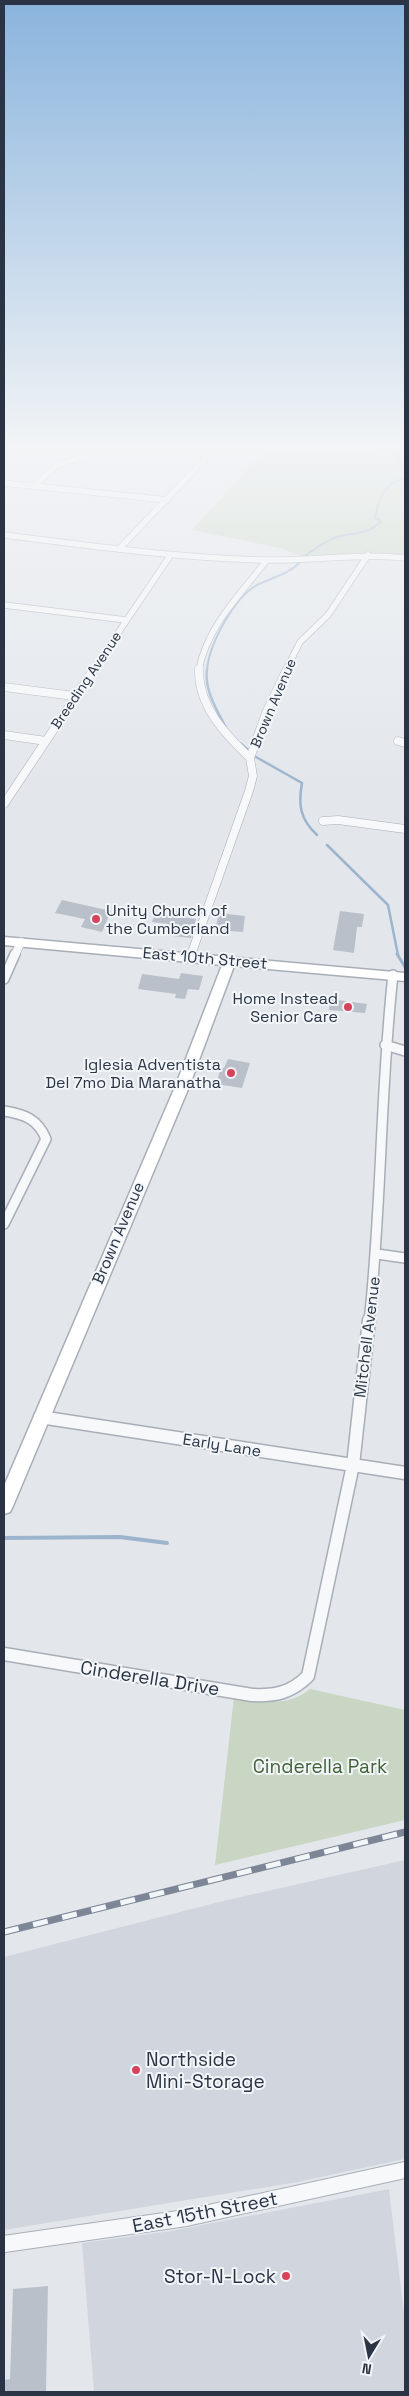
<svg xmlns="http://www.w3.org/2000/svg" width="409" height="2396" viewBox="0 0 409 2396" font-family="'Space Grotesk',sans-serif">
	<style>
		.built { fill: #d1d6de }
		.green { fill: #c9d6c4 }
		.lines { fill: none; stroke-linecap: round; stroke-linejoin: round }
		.stream-far3 { stroke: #9db4cd; stroke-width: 2 }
		.stream-far2 { stroke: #9db4cd; stroke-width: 2.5 }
		.stream-far1 { stroke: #9db4cd; stroke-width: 3 }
		.stream { stroke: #9db4cd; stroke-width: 4 }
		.building { fill: #bac0ca }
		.street-far4-casing { stroke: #a8aeb7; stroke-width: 7 }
		.street-far3-casing { stroke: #a8aeb7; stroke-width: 9 }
		.street-far2-casing { stroke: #a8aeb7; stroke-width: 12 }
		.street-far1-casing { stroke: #a8aeb7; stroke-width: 15 }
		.street-casing { stroke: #a8aeb7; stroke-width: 18 }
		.secondary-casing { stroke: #a8aeb7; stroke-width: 3 }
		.street-far4 { stroke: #f6f8fa; stroke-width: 5.5 }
		.street-far3 { stroke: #f6f8fa; stroke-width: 8 }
		.street-far2 { stroke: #f6f8fa; stroke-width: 9 }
		.street-far1 { stroke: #f6f8fa; stroke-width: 12 }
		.street { stroke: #f6f8fa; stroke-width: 16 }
		.secondary { fill: #fff; fill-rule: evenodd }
		.rail-casing { stroke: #7c8696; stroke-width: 7 }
		.rail { stroke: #f3f6f9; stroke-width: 5; stroke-dasharray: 15; stroke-linecap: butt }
		.poi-dot { fill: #d5445a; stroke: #f3f6f9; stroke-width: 2 }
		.labels { text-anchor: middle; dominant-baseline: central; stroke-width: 4; stroke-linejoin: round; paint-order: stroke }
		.far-street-label { font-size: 14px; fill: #2a3445; stroke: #f3f6f9 }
		.poi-label { font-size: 16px; fill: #2a3445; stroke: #f3f6f9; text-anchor: end }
		.street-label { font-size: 16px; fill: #2a3445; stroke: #f3f6f9 }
		.near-street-label { font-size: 19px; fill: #2a3445; stroke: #f3f6f9 }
		.near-park-label { font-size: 19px; fill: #3f6236; stroke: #f3f6f9 }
		.near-poi-label { font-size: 19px; fill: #2a3445; stroke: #f3f6f9; text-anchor: start }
	</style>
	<rect width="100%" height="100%" fill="#e3e7ec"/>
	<path class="built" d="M405,1860V2159L298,2182L4,2230V1957L223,1901Z
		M389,2189L405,2322V2392H94L82,2243L171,2231Z"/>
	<path class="green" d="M377,448H405V556L364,554L303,557L280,548L192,530L261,454L378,450Z
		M310,1689L405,1710V1820L215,1865L234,1697C260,1701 288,1708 310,1689Z"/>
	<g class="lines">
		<path class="stream-far3" d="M394,448L405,473
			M304,557C308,553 328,540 334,538C350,532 368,536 381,521L375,518C379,497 383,485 405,478
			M207,670C209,645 234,597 257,585C272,577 289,575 301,561"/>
		<path class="stream-far2" d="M207,669C204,690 217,710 226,728
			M240,743L247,749
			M256,757L302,783C298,805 300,819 317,835
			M327,845L388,905L398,955"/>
		<path class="stream-far1" d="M397,954L405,967"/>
		<path class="stream" d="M4,1538L120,1537L167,1543"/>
	</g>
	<path class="building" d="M62,900L111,911L102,932L81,927L85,919L55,913Z
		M172,911L184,912L182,917L196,919L191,938L164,935L168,924L152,922L155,913L171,915Z
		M340,911L364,914L362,927H357L354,953L333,950Z
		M219,913L245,916L243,932L215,930Z
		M181,973L203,976L199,990L188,989L185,999L175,998L176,994L138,989L142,974L179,979Z
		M330,999L367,1004L365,1013L329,1010Z
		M228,1059L250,1063L242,1088L216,1084L221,1068H224Z
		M48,2286L46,2392H4V2380L10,2379L13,2289Z"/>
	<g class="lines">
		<g class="street-far4-casing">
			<path id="street-far4" d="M4,483L167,500
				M34,486L57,465L111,448
				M4,535C91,546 177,558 265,560C312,561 358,553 405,558
				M119,549L205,459L206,453L203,448
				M4,605L126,620
				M93,670L170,556
				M199,670C206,628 241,593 267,560
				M286,670L300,642L328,615L368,555"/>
		</g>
		<g class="street-far3-casing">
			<path id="street-far3" d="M199,669C198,706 225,734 250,758
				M4,687L74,696
				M4,735L46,741
				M398,741L405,743
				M4,804L94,669
				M323,821L338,820L405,829
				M15,955L21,942
				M191,955L249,791L253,776L250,758L266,713L287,669"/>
		</g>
		<g class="street-far2-casing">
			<path id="street-far2" d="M4,979L15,954
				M385,1045L405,1051
				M4,1111C24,1114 38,1119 46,1139L4,1224
				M377,1254L405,1258
				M369,1322C382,1206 380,1090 393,975"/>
		</g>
		<g class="street-far1-casing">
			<path id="street-far1" d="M40,1417L405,1473
				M4,1654L252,1695C275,1696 291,1693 308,1676L353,1465L369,1320"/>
		</g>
		<g class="street-casing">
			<path id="street" d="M4,2244L186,2218L405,2170"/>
		</g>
		<g class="secondary-casing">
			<path id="secondary" d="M4,937L405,973V981L234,966L189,1087L13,1506L10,1512L4,1514V1486L175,1087L222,965L4,945Z"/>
		</g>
		<use href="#street-far4" class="street-far4"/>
		<use href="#street-far3" class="street-far3"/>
		<use href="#street-far2" class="street-far2"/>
		<use href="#street-far1" class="street-far1"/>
		<use href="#street" class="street"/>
		<use href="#secondary" class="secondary"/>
		<g class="rail-casing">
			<path id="rail" d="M4,1932L405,1832"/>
		</g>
		<use href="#rail" class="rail"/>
	</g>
	<linearGradient id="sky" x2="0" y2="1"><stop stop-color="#8ab4dd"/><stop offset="0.57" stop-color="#f2f4f6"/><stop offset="1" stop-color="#f2f4f6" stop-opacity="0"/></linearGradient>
	<rect width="409" height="783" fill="url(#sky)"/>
	<g class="poi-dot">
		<circle cx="96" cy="919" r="5"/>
		<circle cx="348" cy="1007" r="5"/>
		<circle cx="231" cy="1073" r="5"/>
		<circle cx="136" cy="2070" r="5"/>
		<circle cx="286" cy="2276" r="5"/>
	</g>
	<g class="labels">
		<g class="far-street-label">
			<text transform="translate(86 680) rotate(-56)">Breeding Avenue</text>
			<text transform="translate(273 703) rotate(-67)">Brown Avenue</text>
		</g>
		<g class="poi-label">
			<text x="106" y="910" text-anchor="start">Unity Church of<tspan x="106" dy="18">the Cumberland</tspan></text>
			<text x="338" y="998">Home Instead<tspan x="338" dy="18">Senior Care</tspan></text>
			<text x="221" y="1064">Iglesia Adventista<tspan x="221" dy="18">Del 7mo Dia Maranatha</tspan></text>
		</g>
		<g class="street-label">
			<text transform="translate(205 958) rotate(5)">East 10th Street</text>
			<text transform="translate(118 1233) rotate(-67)">Brown Avenue</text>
			<text transform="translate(367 1337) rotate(-83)">Mitchell Avenue</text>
			<text transform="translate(222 1445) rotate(9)">Early Lane</text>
		</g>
		<g class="near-street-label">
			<text transform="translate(150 1678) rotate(9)">Cinderella Drive</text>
			<text transform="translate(205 2212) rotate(-11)">East 15th Street</text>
		</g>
		<g class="near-park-label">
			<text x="320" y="1766">Cinderella Park</text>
		</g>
		<g class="near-poi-label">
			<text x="146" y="2059">Northside<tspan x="146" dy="22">Mini-Storage</tspan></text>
			<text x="276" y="2276" text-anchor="end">Stor-N-Lock</text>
		</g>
	</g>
	<rect width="409" height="2396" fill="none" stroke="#2a3445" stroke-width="10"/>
	<g transform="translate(369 2356) rotate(190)" stroke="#f3f6f9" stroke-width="4" paint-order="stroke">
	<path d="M0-4L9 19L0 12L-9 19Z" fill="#2a3445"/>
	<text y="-8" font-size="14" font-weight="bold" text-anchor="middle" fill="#2a3445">N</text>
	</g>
</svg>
